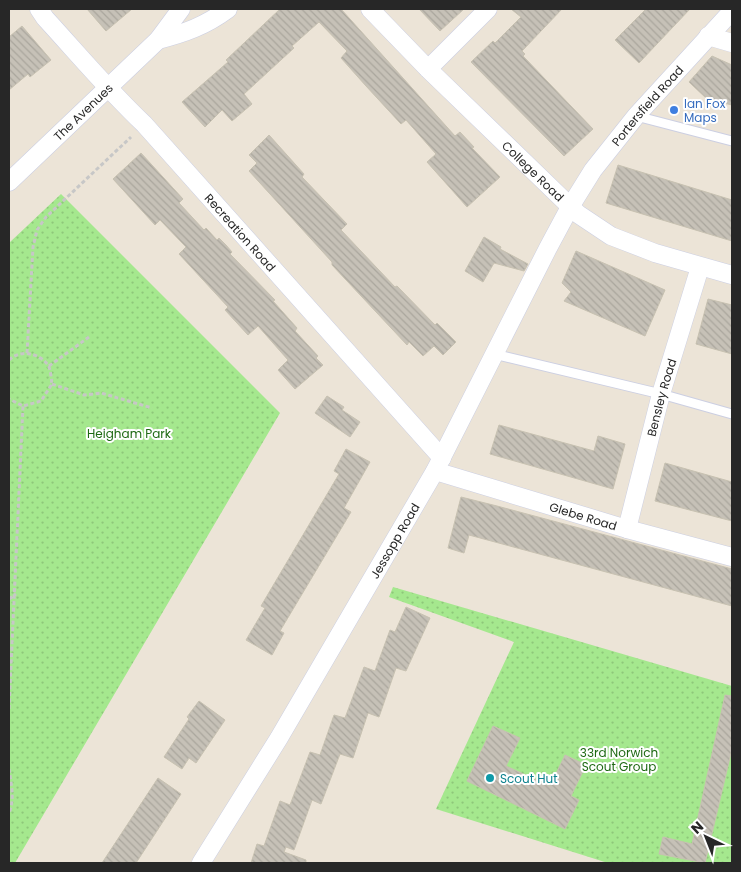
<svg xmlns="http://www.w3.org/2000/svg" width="741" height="872" viewBox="0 0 741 872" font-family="Poppins,sans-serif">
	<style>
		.grass { fill: url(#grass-dots) }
		.building { fill: url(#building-back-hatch); stroke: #c7c1b1 }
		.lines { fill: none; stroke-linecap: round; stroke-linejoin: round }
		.service-casing { stroke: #cccfe2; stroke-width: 11 }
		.minor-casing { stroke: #cccfe2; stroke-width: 19 }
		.path { stroke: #c7c7c7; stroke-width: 3; stroke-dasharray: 4 2.5; stroke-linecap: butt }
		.service { stroke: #fff; stroke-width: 9 }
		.minor { stroke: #fff; stroke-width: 18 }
		.shop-dot { fill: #3f7fe0; stroke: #fff; stroke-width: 2 }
		.culture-dot { fill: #0f9aa8; stroke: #fff; stroke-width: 2 }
		.labels { text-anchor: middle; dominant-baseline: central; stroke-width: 4; stroke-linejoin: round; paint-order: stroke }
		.shop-label { font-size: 12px; fill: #366cbe; stroke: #fff; text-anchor: start }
		.street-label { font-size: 12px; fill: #272727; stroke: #fff }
		.park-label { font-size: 12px; fill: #1e6913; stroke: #fff }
		.culture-label { font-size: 12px; fill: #0d838f; stroke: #fff; text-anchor: start }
	</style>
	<defs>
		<pattern id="grass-dots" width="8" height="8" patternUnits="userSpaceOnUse" patternTransform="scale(1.25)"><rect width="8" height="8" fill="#a5e88e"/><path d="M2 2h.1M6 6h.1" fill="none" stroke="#8ec77a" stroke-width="1.8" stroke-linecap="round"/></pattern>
		<pattern id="building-back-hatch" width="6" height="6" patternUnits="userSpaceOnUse" patternTransform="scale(1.25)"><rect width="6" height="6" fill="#c6c1b7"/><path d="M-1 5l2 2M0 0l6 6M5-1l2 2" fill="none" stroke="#aaa69d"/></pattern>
	</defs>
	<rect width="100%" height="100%" fill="#ece4d7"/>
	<path class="grass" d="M61,194L280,413L15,863H9V243Z
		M393,587L732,686V863H608L436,809L514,642L389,597Z"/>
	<path class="building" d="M87,9H132L106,31Z
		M280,9H341L455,136L460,132L474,147L472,148L500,177L467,207L427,162L436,154L406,120L401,124L366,86L341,58L347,51L319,22L292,46L294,48L244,94L252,104L232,121L222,110L205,127L182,102L228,62L226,60Z
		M419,9H464L440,31Z
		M511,9H562L522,51L525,54L523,56L593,129L564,156L471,62L493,41L495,43L521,17Z
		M646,9H690L639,63L615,40Z
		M22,26L51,60L30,77L28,74L9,90V37Z
		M712,56L732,65V105L707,99L689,82Z
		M269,135L304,174L302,177L347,224L341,230L395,287L397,286L435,325L437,323L456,342L443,355L434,346L423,356L409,342L407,345L332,265V262L249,171L257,163L249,155Z
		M141,153L183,199L179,203L204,230L206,228L217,240L219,238L226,245L232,252L230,254L275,300L273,301L297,328L295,331L318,356L316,358L323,365L295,389L278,370L288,360L258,326L248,335L225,310L228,307L179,254L186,247L160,220L155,225L113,179Z
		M618,165L732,200V241L606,203Z
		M484,237L501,247L500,249L528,264L524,271L494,263L483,282L465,271Z
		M576,251L665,290L645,336L564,301L571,292L562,283Z
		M708,299L732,305V354L696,344Z
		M327,396L344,407L342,410L360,422L350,437L315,413Z
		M499,425L594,451L598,436L625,444L613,489L490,454Z
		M346,449L370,462L344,508L351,512L280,631L284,633L272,655L246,640L265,608L261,606L339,474L334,471Z
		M665,463L732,482V521L655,501Z
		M461,497L497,506L732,569V606L469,535L464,553L448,548Z
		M406,607L430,618L406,671L396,668L379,717L368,713L353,758L340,754L321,804L312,800L294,850L286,847L284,852L306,860V863H251L257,844L264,846L280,801L290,805L310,752L320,755L334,715L345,718L364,667L375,671L390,630L395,632Z
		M725,695L732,696V749L705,863L659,854L663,837L692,844Z
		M199,701L225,720L196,763L189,758L182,769L164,757L189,719L187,717Z
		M493,726L520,738L506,766L550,786L565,755L586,765L571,796L579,800L565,829L467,781Z
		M158,778L181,794L136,863H102Z"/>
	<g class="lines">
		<g class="service-casing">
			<path id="service" d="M636,116L732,141
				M494,354L661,394L732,414"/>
		</g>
		<g class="minor-casing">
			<g id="minor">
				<path id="s1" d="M39,9L45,18C78,54 109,91 144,124L442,458"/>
				<path id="s2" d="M370,9L428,69L578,214L611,236L655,253L732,275"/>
				<path d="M708,36L732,43"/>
				<path d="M158,40C185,33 205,26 228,9"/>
				<path d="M428,69L488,9"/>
				<path id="s3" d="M9,182L158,40L181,9"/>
				<path id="s4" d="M435,471L627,529L732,557"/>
				<path id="s5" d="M627,529L661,394L700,267"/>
				<path id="s6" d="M201,863L279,738L435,471L548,248L570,207L593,170L636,116L732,11"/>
			</g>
		</g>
		<path class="path" d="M27,353L33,247L37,230L46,217L131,137
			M9,360C20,349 39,353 48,365C51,370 51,378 52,384L41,401L23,406L9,399
			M49,366L89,337
			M52,384L84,395L101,393L152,408
			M9,599L16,594
			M9,709L23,406
			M9,769C11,783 15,799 9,813"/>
		<use href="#service" class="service"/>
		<use href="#minor" class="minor"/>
	</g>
	<circle class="shop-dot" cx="674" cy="110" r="5"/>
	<circle class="culture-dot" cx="490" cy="778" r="5"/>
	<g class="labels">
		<g class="shop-label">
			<text x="684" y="103">Ian Fox<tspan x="684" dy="14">Maps</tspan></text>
		</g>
		<g class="street-label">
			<text stroke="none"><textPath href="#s6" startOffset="881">Portersfield Road</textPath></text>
			<text stroke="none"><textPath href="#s3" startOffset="102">The Avenues</textPath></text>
			<text stroke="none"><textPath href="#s2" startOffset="230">College Road</textPath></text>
			<text stroke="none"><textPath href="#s1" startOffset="301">Recreation Road</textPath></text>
			<text stroke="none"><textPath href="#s5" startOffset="136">Bensley Road</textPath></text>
			<text stroke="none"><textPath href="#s4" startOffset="155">Glebe Road</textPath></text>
			<text stroke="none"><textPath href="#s6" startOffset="376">Jessopp Road</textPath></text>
		</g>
		<g class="park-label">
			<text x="129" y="433">Heigham Park</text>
			<text x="619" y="752">33rd Norwich<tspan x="619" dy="14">Scout Group</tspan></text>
		</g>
		<g class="culture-label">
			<text x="500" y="778">Scout Hut</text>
		</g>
	</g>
	<rect width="741" height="872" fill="none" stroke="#272727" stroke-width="20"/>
	<g transform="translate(706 837) rotate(317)" stroke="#ffffff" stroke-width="4" paint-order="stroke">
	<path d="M0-4L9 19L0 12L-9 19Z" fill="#272727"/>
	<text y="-8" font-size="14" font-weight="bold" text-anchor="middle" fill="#272727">N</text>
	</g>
</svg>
